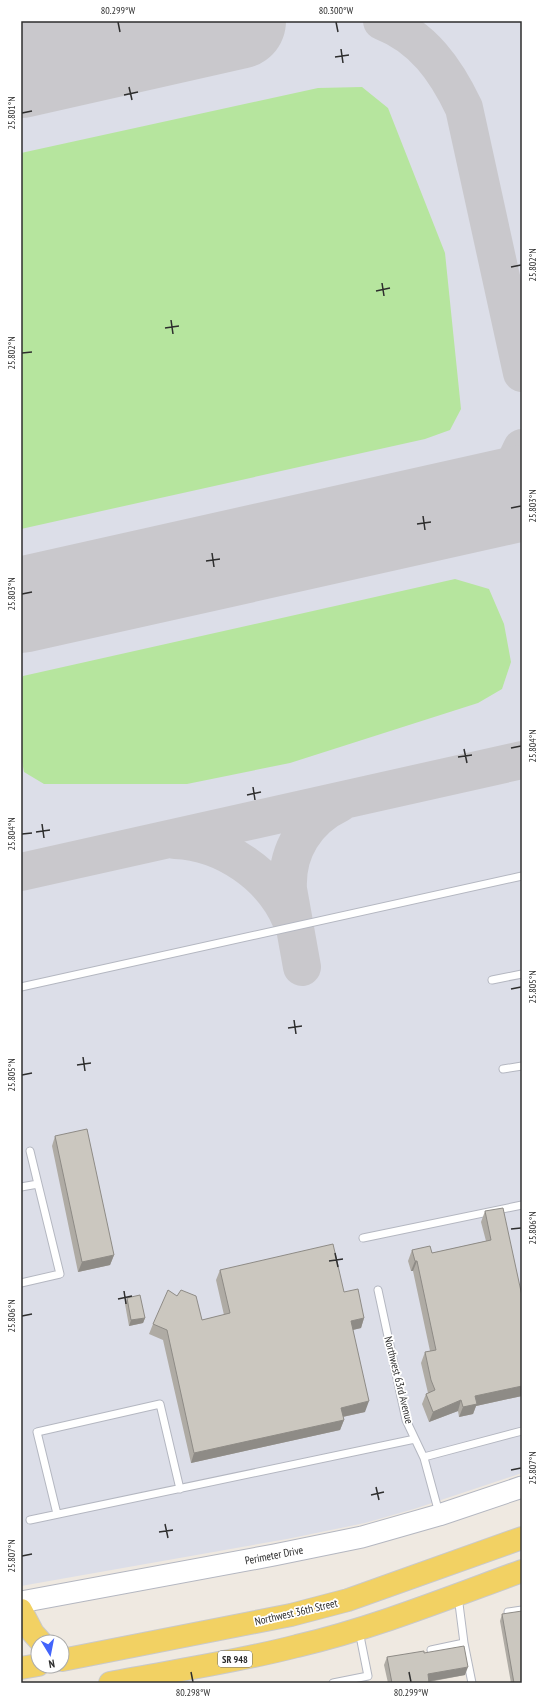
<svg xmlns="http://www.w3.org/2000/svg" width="543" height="1704" viewBox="0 0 543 1704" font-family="'PT Sans Narrow',sans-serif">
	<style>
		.airport { fill: #dcdee8 }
		.green { fill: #b6e59e }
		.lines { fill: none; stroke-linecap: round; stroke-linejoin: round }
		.taxiway { stroke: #c9c8cc; stroke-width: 38 }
		.runway { stroke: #c9c8cc; stroke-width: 96 }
		.lane-casing { stroke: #b4b7c1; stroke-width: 9 }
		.secondary-casing { stroke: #b4b7c1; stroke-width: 23 }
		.primary-casing { stroke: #c9c9c9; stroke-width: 24 }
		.lane { stroke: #fff; stroke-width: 7 }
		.secondary { stroke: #fff; stroke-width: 21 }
		.primary { stroke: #f2d163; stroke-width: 22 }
		.wall { fill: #afaba4 }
		.shaded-wall { fill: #8e8b86 }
		.building { fill: #cbc7bf; stroke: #8e8b86 }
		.ticks { fill: none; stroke: #2e2e2e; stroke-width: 1.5 }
		.labels { text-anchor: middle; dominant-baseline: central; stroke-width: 3.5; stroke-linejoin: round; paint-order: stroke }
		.shield { fill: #fff; stroke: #6d6d6d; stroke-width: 1 }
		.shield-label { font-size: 10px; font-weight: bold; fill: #2e2e2e }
		.street-label { font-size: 11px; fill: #2e2e2e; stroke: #fff }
		.neatline { fill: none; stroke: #2e2e2e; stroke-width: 1.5 }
		.ticks-label { font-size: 10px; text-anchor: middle; fill: #2e2e2e }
	</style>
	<rect width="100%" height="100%" fill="#efe9e1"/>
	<path class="airport" d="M21,21H522V1473L414,1509L365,1523L287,1539L21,1586Z"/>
	<path class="green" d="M362,87L388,108L445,253L461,409L450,430L425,439L21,529V153L318,88Z
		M455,579L489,589L504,624L511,662L502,689L478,703L290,763L187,784H44L24,772L21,756V681L23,676Z"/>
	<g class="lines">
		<path class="taxiway" d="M382,21C423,37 446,70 464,108L522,373
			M216,26L240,21
			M455,509C479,507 501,506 522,519
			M444,510C483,497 505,489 522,448
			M175,840C224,842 272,875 291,920
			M21,872L522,760
			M302,967L288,889C286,851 306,819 340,803"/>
		<path class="runway" d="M21,70L238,21
			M21,605L522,493"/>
		<g class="lane-casing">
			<path id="lane" d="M492,980L522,974
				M21,987L522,876
				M503,1069L522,1066
				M30,1151L38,1184
				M21,1187L38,1184L60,1274L21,1283
				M363,1238L522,1205
				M378,1290L406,1420L424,1458L439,1513
				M424,1457L522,1431
				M57,1514L37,1432L160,1404L180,1489
				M30,1520L415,1439
				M508,1612L522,1610
				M464,1643L472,1683
				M431,1650L464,1643L458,1596
				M333,1683L368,1676L359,1631"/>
		</g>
		<g class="secondary-casing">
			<path id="secondary" d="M21,1602L274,1555L362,1537L439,1515L522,1487"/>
		</g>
		<g class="primary-casing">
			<path id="primary" d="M21,1610L33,1633L41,1642
				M62,1660L291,1615L348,1600L522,1538
				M21,1668L38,1665
				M110,1683C172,1671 236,1662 297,1646C374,1628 448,1598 522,1571"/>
		</g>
		<use href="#lane" class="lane"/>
		<use href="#secondary" class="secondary"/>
		<use href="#primary" class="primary"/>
	</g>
	<path class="wall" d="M55,1136L114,1255L110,1265L78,1272L52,1146Z
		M485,1211L522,1296V1396L476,1406L473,1414L459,1417L458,1411L429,1422L422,1404L426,1394L428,1393L421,1363L425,1352L430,1351L413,1271H411L408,1261L412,1250L432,1253L486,1241L481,1222Z
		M220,1270L344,1292L364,1318L361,1328L353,1330L365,1412L343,1417L344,1420L340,1430L191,1463L163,1340L149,1334L153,1324L202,1320L224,1315L216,1280Z
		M127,1298L145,1318L143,1323L129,1326L125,1304Z
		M502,1614L522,1683H511L500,1621Z
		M424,1653L465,1675L429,1682V1683H388L384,1665L387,1657Z"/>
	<path class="shaded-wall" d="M114,1255L110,1265L78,1272L82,1262Z
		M415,1261H417L413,1271H411Z
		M145,1318L143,1323L129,1326L131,1320Z
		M364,1318L361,1328L348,1331L351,1321Z
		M522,1386V1396L476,1406L473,1414L459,1417L463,1407L475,1396Z
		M461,1400L458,1411L429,1422L433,1412Z
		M369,1401L365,1412L337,1418L341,1408Z
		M344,1420L340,1430L191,1463L194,1453Z
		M468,1667L465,1675L425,1682L428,1674Z"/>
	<path class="building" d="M87,1129L114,1255L82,1262L55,1136Z
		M503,1208L522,1296V1386L475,1396L477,1404L463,1407L461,1400L433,1412L426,1394L435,1390L431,1380L425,1352L436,1350L417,1261H415L412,1250L430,1246L432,1253L491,1240L485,1211Z
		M333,1244L344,1292L358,1289L364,1318L351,1321L369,1401L341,1408L344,1420L194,1453L167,1330L153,1324L168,1290L177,1296L181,1290L196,1296L202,1320L230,1313L220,1270Z
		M140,1295L145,1318L131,1320L127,1298Z
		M522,1611V1683H514L502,1614Z
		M464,1646L468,1667L428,1674L429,1683H392L387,1657L424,1651V1653Z"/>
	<path class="ticks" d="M118,22L120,32M336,22L338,32M341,49L343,63M335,57L349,55M129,87L132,100M124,95L138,92M22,113L32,111M511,267L521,265M382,283L384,296M376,291L390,288M171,320L173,334M165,328L179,326M22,353L32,352M511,508L521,506M423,516L425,530M417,524L431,522M212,553L214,567M206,561L220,559M22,594L32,592M511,748L521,746M464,749L467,763M458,757L472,755M253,787L255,800M247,795L261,792M42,824L44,838M36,832L50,830M22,834L32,833M511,989L521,987M294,1020L296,1034M288,1028L302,1026M83,1057L85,1071M77,1065L91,1063M22,1075L32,1073M511,1229L521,1228M335,1253L338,1267M329,1261L343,1259M124,1291L126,1304M118,1299L132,1296M22,1316L32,1314M511,1470L521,1468M376,1487L379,1500M371,1495L384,1492M165,1524L168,1538M159,1532L173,1530M22,1556L32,1554M191,1672L193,1682M409,1672L411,1682"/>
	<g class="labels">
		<rect class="shield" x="218" y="1651" width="34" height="16" rx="3"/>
		<g class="shield-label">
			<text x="235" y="1659">SR 948</text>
		</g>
		<g class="street-label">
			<text transform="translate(399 1380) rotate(76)">Northwest 63rd Avenue</text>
			<text transform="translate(274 1555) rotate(-11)">Perimeter Drive</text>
			<text transform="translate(296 1612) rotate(-13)">Northwest 36th Street</text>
		</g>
	</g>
	<rect width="543" height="1704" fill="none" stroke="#ffffff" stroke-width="44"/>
	<g transform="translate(50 1654) rotate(170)"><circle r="19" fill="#ffffff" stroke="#ababab"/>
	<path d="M0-3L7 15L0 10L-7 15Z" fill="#4264fb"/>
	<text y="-6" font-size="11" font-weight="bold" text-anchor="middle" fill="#2e2e2e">N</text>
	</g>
	<rect x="22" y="22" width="499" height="1660" class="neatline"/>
	<g class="ticks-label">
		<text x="118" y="14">80.299°W</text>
		<text x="336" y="14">80.300°W</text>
		<text transform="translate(11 113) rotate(-90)" y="4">25.801°N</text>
		<text transform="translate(532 265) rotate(-90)" y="4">25.802°N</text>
		<text transform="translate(11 353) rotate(-90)" y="4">25.802°N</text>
		<text transform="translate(532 506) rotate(-90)" y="4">25.803°N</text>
		<text transform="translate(11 594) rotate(-90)" y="4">25.803°N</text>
		<text transform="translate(532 746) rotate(-90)" y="4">25.804°N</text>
		<text transform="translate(11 834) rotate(-90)" y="4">25.804°N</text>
		<text transform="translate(532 987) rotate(-90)" y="4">25.805°N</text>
		<text transform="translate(11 1075) rotate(-90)" y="4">25.805°N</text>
		<text transform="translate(532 1228) rotate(-90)" y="4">25.806°N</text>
		<text transform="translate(11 1316) rotate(-90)" y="4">25.806°N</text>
		<text transform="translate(532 1468) rotate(-90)" y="4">25.807°N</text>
		<text transform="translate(11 1556) rotate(-90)" y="4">25.807°N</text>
		<text x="193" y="1696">80.298°W</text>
		<text x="411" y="1696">80.299°W</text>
	</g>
</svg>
